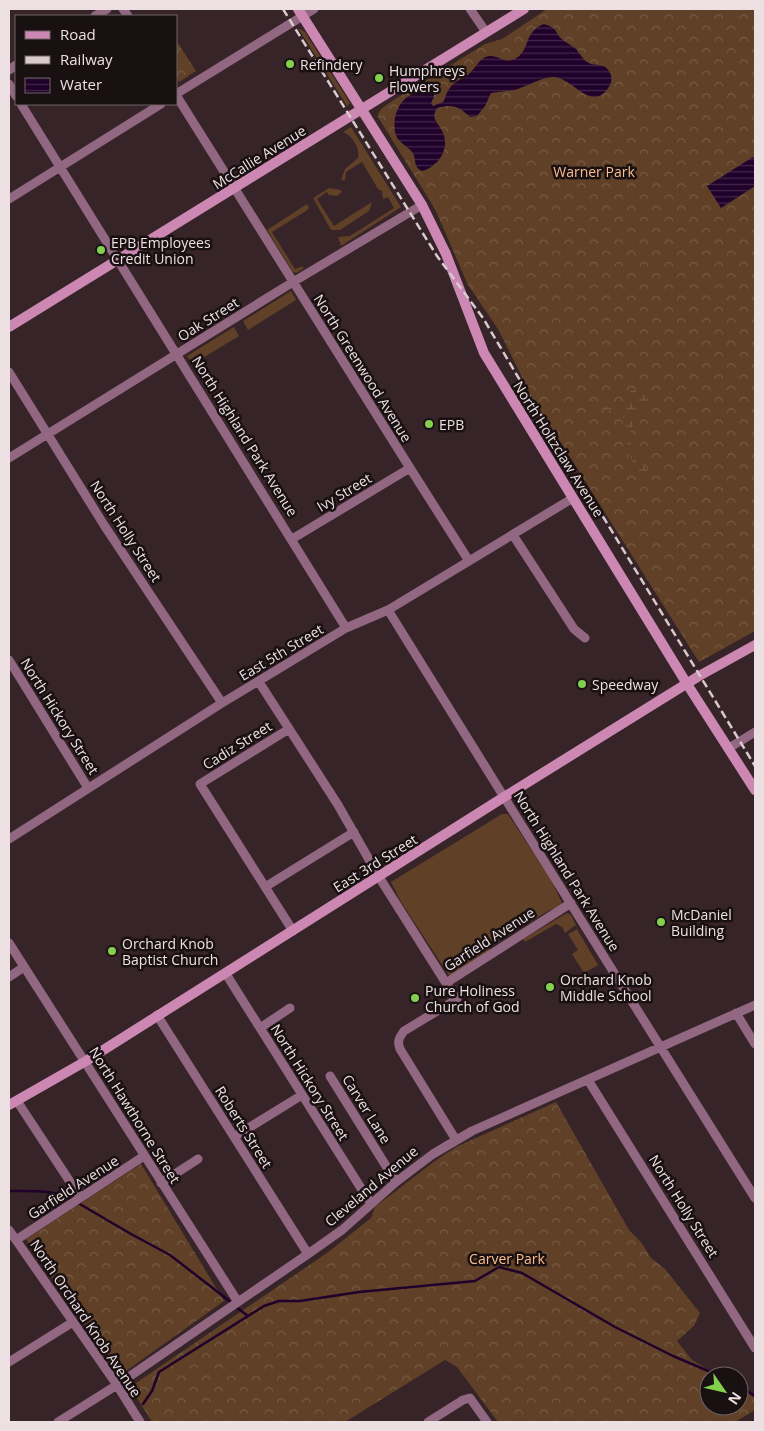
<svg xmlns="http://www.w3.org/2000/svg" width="764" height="1431" viewBox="0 0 764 1431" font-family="'Open Sans',sans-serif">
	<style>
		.grass { fill: #604026 }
		.forest { fill: url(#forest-crowns) }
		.wetland { fill: url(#wetland-marsh) }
		.water { fill: url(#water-rules) }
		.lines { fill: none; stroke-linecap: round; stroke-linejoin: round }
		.stream { stroke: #20012b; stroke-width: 2.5 }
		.street { stroke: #916781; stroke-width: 9 }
		.secondary { stroke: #cc88b3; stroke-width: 10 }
		.rail { stroke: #d8cbcd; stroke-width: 2.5; stroke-dasharray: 8 4; stroke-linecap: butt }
		.poi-dot { fill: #83d04f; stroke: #191012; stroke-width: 2 }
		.labels { text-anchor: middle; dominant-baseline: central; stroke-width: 5; stroke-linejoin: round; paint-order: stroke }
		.poi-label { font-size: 14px; fill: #ede0e2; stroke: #191012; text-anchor: start }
		.street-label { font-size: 14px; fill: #ede0e2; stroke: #191012 }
		.park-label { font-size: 14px; fill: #fcbe90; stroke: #191012 }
	</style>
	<defs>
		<pattern id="forest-crowns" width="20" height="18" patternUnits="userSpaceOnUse" patternTransform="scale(1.25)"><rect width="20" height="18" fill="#604026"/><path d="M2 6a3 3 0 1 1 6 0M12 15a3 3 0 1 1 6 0" fill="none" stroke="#775b45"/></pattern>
		<pattern id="wetland-marsh" width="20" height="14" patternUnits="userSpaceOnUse" patternTransform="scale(1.25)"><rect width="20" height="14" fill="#604026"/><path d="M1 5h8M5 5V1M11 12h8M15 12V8" fill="none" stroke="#775b45"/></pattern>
		<pattern id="water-rules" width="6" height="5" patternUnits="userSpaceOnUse" patternTransform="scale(1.25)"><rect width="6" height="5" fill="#20012b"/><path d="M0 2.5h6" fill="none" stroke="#412649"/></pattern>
	</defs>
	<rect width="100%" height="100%" fill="#372428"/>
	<path class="grass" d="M298,28L305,32L350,103L347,106Z
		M351,127L401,207L341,246L338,237L350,236L394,208L388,197L383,199L382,191L378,189L362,162L346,172L345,180H341L345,169L358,158C360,148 353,136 343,132Z
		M329,188L341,190L342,192L337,196L329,195L327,192L317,199L334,226L372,202L369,211L340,230H331L313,198Z
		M307,204L309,208L306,211L272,232L295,269L303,266V269L296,273L293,272L267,230Z
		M291,291L296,300L248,330L243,321Z
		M234,327L239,336L193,364L187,356Z
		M502,814H508L551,880L563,905L548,911L530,922L527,919L487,944L491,951L450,977L401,902L391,882Z
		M567,913L571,915L576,925L565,933L562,927L556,924L525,942L523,939Z
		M577,929L598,965L584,973L572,954L578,950L568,934Z"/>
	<path class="forest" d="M547,9H755V631L699,662L531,395L498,329L468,285L435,209L378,117C378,110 384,107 389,103L485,44L502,39Z
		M176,40L196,71L179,82L176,76Z
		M556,1102L629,1230L641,1242L651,1258L665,1269L700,1313L694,1326L677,1341L692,1360L719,1376H709V1406H739V1388L755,1398V1410L735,1422H498L457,1367L445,1360L345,1422H152L130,1387L327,1253L371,1218L375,1207L435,1161L456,1147Z
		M141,1164L224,1301L119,1376L26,1239Z"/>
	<path class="wetland" d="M634,389L642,390L647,396C648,412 631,420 630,435C630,442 633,457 639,462C644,467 651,467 649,476L642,479L638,475L629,453L622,413L616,410L607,411L592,404L576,400V398C590,395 602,409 614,407C624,405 626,393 634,389Z"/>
	<path class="water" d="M544,24C560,29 553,32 563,40C567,43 572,46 576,49C581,54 582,60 589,63C596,66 604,63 609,71C612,75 612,81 610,85C593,115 573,78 554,77C543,76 526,87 514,90C507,91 499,92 491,93L485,106L477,116L470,117C458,106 453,104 437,108C430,119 439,123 443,133C450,149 438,167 422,171C414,167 416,163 414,155C411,147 396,143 395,131C392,113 402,95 419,92C425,90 428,90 434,93V97L431,103L433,106L443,102C446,98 446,92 450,88C454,81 463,79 469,74C476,68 479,58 489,56C500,55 505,66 518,57C530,48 524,32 544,24Z
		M753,157L755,161V186L721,208L707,186Z"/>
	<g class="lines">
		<path class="stream" d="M9,1191C30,1191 54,1189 73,1200
			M78,1203L131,1234L170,1255L232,1303
			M236,1307L248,1316
			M739,1385L755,1396
			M143,1404L152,1391L159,1372L264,1306L279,1301H300L359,1292L475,1281L499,1267L522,1273L615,1327L673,1356L720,1376"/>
		<path class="street" d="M123,9L128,16
			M470,9L486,32
			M95,16L107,9
			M9,70L16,65
			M9,84L16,96
			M176,94L314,9
			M176,95L410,468L469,561
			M21,104L346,628
			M9,199L161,104
			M9,372L104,525L222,703
			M9,458L293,282L422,205
			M513,535L574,629L585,638
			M292,539L410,468
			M388,610L504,797L755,1198
			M9,660L88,788
			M259,682L338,805L379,877L446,983
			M289,729L200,784L293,931
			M729,748L755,732
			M9,839L222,703L346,628L388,610L573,498
			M265,887L354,832
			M9,943L238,1302
			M226,974L371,1204
			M9,977L24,967
			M736,1013L755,1044
			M157,1015L308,1254
			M260,1028L290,1008
			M330,1076L396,1182
			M588,1080L755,1348
			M17,1101L80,1197
			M234,1137L302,1095
			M456,1140L400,1049C397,1041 399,1038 404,1031L457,999L446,983L571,903
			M161,1183L198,1159
			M9,1230L117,1385L140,1422
			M16,1240L144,1156
			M9,1362L73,1322
			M58,1422L117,1385L308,1254L342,1230L396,1182L433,1154L472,1131L755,1005
			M428,1422L463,1400L470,1398L487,1422"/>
		<path class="secondary" d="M298,9L422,205L446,254L484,353L687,684L755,790
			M9,327L524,9
			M9,1105L86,1061L504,797L699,676L755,645"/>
		<path class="rail" d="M283,9L437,256L483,318L524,387L755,766"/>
	</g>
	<g class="poi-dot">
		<circle cx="290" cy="64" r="5"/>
		<circle cx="379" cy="78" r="5"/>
		<circle cx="101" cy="250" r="5"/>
		<circle cx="429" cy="424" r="5"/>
		<circle cx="582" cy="684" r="5"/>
		<circle cx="661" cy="922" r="5"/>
		<circle cx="112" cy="951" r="5"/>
		<circle cx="550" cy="987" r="5"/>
		<circle cx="415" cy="998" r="5"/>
	</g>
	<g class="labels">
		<g class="poi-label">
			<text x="300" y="64">Refindery</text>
			<text x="389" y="70">Humphreys<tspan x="389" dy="16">Flowers</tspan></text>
			<text x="111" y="242">EPB Employees<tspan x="111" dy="16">Credit Union</tspan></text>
			<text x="439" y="424">EPB</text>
			<text x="592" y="684">Speedway</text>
			<text x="671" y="914">McDaniel<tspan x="671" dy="16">Building</tspan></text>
			<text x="122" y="943">Orchard Knob<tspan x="122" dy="16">Baptist Church</tspan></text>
			<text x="560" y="979">Orchard Knob<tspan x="560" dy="16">Middle School</tspan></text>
			<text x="425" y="990">Pure Holiness<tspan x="425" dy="16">Church of God</tspan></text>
		</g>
		<g class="street-label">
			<text transform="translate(259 157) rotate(-32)">McCallie Avenue</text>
			<text transform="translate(208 319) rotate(-32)">Oak Street</text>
			<text transform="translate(363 368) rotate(58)">North Greenwood Avenue</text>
			<text transform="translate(245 436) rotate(58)">North Highland Park Avenue</text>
			<text transform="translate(559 449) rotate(58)">North Holtzclaw Avenue</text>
			<text transform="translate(344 492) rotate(-31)">Ivy Street</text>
			<text transform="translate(126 531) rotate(57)">North Holly Street</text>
			<text transform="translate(281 652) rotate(-31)">East 5th Street</text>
			<text transform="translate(60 716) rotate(58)">North Hickory Street</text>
			<text transform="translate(237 745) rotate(-32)">Cadiz Street</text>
			<text transform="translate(375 863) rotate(-32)">East 3rd Street</text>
			<text transform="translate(567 871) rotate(58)">North Highland Park Avenue</text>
			<text transform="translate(489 939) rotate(-33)">Garfield Avenue</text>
			<text transform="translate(310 1082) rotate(58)">North Hickory Street</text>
			<text transform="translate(367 1109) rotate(58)">Carver Lane</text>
			<text transform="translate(135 1115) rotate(58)">North Hawthorne Street</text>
			<text transform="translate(244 1127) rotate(58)">Roberts Street</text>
			<text transform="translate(371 1186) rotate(-40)">Cleveland Avenue</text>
			<text transform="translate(73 1187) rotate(-33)">Garfield Avenue</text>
			<text transform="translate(684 1206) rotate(58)">North Holly Street</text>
			<text transform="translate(86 1318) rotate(56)">North Orchard Knob Avenue</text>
		</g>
		<g class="park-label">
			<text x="594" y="171">Warner Park</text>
			<text x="507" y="1258">Carver Park</text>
		</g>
	</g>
	<rect width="764" height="1431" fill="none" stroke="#ede0e2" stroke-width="20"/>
	<rect x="15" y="15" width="162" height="90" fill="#191012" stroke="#6e6365"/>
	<rect x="25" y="31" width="25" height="8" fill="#cc88b3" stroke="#6e6365"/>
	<text x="60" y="40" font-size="15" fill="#ede0e2">Road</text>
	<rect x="25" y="56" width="25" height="8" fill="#d8cbcd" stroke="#6e6365"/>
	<text x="60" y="65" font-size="15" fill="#ede0e2">Railway</text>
	<rect x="25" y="78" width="25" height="15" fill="url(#water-rules)" stroke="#6e6365"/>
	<text x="60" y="90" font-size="15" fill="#ede0e2">Water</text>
	<g transform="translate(724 1391) rotate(124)"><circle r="24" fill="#191012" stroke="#6e6365"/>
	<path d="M0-4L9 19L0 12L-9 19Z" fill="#83d04f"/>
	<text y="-8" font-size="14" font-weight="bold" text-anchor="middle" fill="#ede0e2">N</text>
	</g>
</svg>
